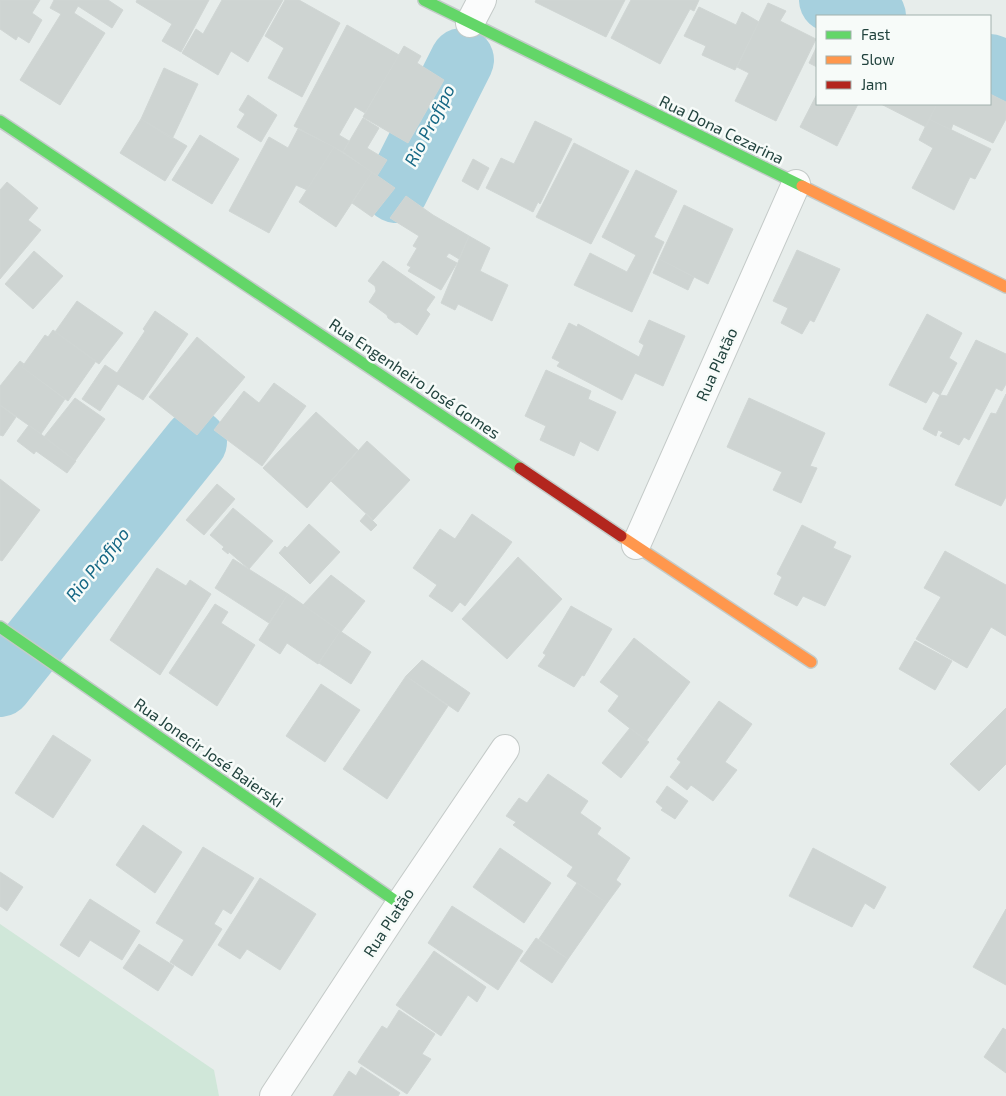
<svg xmlns="http://www.w3.org/2000/svg" width="1006" height="1096" viewBox="0 0 1006 1096" font-family="'Exo 2',sans-serif">
	<style>
		.green { fill: #d0e7d9 }
		.lines { fill: none; stroke-linecap: round; stroke-linejoin: round }
		.river { stroke: #a6d0de; stroke-width: 64 }
		.building { fill: #ced4d2; stroke: #d0d6d4 }
		.street-casing { stroke: #c4cac8; stroke-width: 30 }
		.fast-casing { stroke: #c3cbc9; stroke-width: 14 }
		.slow-casing { stroke: #c3cbc9; stroke-width: 14 }
		.jam-casing { stroke: #c3cbc9; stroke-width: 14 }
		.street { stroke: #fbfcfc; stroke-width: 28 }
		.fast { stroke: #63d668; stroke-width: 11 }
		.slow { stroke: #ff974d; stroke-width: 11 }
		.jam { stroke: #b3261e; stroke-width: 11 }
		.labels { text-anchor: middle; dominant-baseline: central; stroke-width: 5; stroke-linejoin: round; paint-order: stroke }
		.street-label { font-size: 16px; fill: #22433e; stroke: #f7fbf9 }
		.water-label { font-size: 18px; font-style: italic; fill: #166885; stroke: #f7fbf9 }
	</style>
	<rect width="100%" height="100%" fill="#e7edeb"/>
	<path class="green" d="M0,924L214,1070L219,1096H0Z"/>
	<g class="lines">
		<path class="river" d="M831,0L874,16
			M990,66L1006,73
			M396,191L462,60
			M0,685L195,442"/>
	</g>
	<path class="building" d="M0,0H40L32,13L42,20L29,43L18,36L16,40L0,29Z
		M54,0H108L123,10L112,28L78,6L74,13L105,33L60,105L20,80L61,14L50,8Z
		M137,0H209L181,52L162,41L172,24L136,2Z
		M222,0H283L248,62L231,51L218,75L182,53L196,29L203,34Z
		M285,0H299L340,23L302,97L268,78L284,48L265,36Z
		M536,0H625L606,37L535,2Z
		M631,0H699L694,11L690,9L660,64L611,38Z
		M768,3L786,11L780,21L816,39L776,121L735,101L749,73L737,67Z
		M699,7L736,25L742,12L759,22L735,70L702,55L706,46L684,36Z
		M347,25L399,55L365,113L355,107L339,135L349,141L343,152L294,126Z
		M404,46L421,56L417,63L444,80L408,143L363,117Z
		M817,46V67L809,63Z
		M164,68L198,84L172,139L141,119Z
		M817,94V104H858L837,146L800,127Z
		M990,94L1006,102V119L993,143L953,124L951,130L929,119L937,104H990Z
		M248,95L277,115L261,142L237,127L245,114L239,110Z
		M881,104H937L926,127Z
		M363,118L379,128L367,148L387,160L377,176L343,152Z
		M141,119L187,146L165,181L120,153Z
		M929,119L991,149L975,179L970,177L954,210L912,188L933,148L919,140Z
		M535,121L572,139L540,204L538,202L533,212L486,188L501,158L514,164Z
		M298,129L334,147L307,190L296,185L269,233L229,211L269,137L288,148Z
		M200,135L239,159L212,204L172,180Z
		M574,143L629,171L591,244L536,217Z
		M334,147L372,172L336,227L299,202Z
		M473,159L489,168L478,190L462,181Z
		M636,170L677,191L654,237L664,242L632,312L574,285L590,253L627,272L636,255L602,237Z
		M372,172L395,188L372,217L352,203Z
		M7,182L38,208L28,220L41,230L0,279V190Z
		M406,196L433,215L469,236L459,259L449,253L446,257L457,263L441,290L408,271L411,267L407,265L417,248L413,246L419,236L390,218Z
		M684,205L733,229L708,284L659,259Z
		M469,236L490,248L480,271L508,285L492,321L458,304L455,310L441,303Z
		M797,250L840,269L814,322L810,320L802,334L781,323L788,308L773,301Z
		M34,251L63,276L33,309L5,284Z
		M659,259L694,277L688,290L653,273Z
		M383,261L435,297L426,310L430,314L417,335L399,322L395,323L388,318L387,315L369,302L376,291L375,286L368,281Z
		M77,301L123,333L99,364L55,332Z
		M155,311L188,334L143,400L118,384L100,411L82,399L105,365L117,373L145,331L143,329Z
		M927,314L962,333L949,358L957,363L940,395L933,391L926,403L889,385Z
		M649,320L685,336L663,386L635,373L622,400L557,366L560,362L552,358L569,323L577,327L578,324L639,357L644,345L639,342Z
		M53,330L96,361L68,401L22,367L45,335L48,337Z
		M197,337L245,377L197,435L149,397Z
		M976,340L1006,354V384L1002,391L996,388L969,440L964,437L959,445L940,436L943,432L938,430L936,436L923,429L940,395L947,396Z
		M20,361L24,364L22,367L65,399L41,434L0,405V386Z
		M546,370L591,391L588,399L616,412L598,451L580,441L574,456L540,440L546,426L525,416Z
		M274,383L306,406L262,466L214,430L244,391L259,403Z
		M1006,394V497L1001,506L955,485L991,413L996,414Z
		M75,398L105,419L75,461L44,437Z
		M749,398L825,433L810,466L817,468L801,503L773,490L782,472L727,447Z
		M0,405L16,417L3,436L0,435Z
		M316,412L358,450L307,508L263,468Z
		M29,425L76,461L67,473L36,451L34,454L17,441Z
		M367,441L410,480L373,520L331,481Z
		M0,479L40,510L2,561L0,560Z
		M217,484L235,499L204,535L186,520Z
		M233,508L273,541L249,569L229,552L228,554L222,549L224,547L210,535Z
		M366,514L377,525L371,531L360,521Z
		M472,514L512,542L465,606L460,602L452,612L429,596L437,585L413,568L440,529L455,539Z
		M309,524L340,552L310,584L279,553L285,546L287,548Z
		M802,525L836,542L833,548L851,556L825,606L803,596L797,606L774,594L782,577L777,574Z
		M945,551L1006,585V636L991,627L967,668L916,639L941,597L924,588Z
		M518,557L562,599L507,659L462,619Z
		M233,559L288,594L269,623L215,588Z
		M157,568L186,586L190,580L211,594L160,675L110,640Z
		M331,575L365,601L341,632L303,605Z
		M288,594L340,631L318,664L287,643L280,654L259,640Z
		M215,604L228,612L221,623L255,645L217,706L169,673Z
		M571,606L612,629L584,676L582,675L574,687L538,666L546,655L543,653Z
		M340,631L371,652L351,684L319,663Z
		M634,638L690,682L646,741L608,711L619,696L600,682Z
		M915,641L952,661L935,690L899,669Z
		M422,660L470,693L458,712L406,676Z
		M406,676L448,706L387,799L343,769Z
		M321,684L360,710L325,762L286,736Z
		M719,701L752,724L725,762L737,770L713,801L691,785L687,790L670,777L681,762L677,759Z
		M1006,708V764L979,791L950,764Z
		M630,728L649,742L621,778L602,763Z
		M53,735L91,760L53,818L15,793Z
		M548,774L588,801L580,813L601,828L597,834L630,858L616,880L621,884L607,903L567,876L573,867L513,825L516,822L506,816L519,798L527,803Z
		M667,786L688,801L675,819L661,810L663,808L656,802Z
		M143,825L182,852L155,893L116,865Z
		M203,847L254,878L231,914L223,909L214,924L222,929L192,976L170,962L184,940L156,923Z
		M500,848L551,883L524,923L473,887Z
		M813,848L886,887L874,909L865,903L852,927L789,896Z
		M0,872L23,887L7,911L0,906Z
		M260,878L316,914L280,970L247,949L240,959L218,945Z
		M577,883L607,903L568,959L539,939Z
		M90,899L140,931L122,960L90,940L79,957L60,945Z
		M452,906L523,951L498,990L428,943Z
		M1006,909V985L973,967Z
		M536,938L568,959L552,983L520,961Z
		M139,944L174,966L158,991L123,968Z
		M434,951L486,987L477,1002L468,995L441,1036L396,1005Z
		M399,1010L435,1034L422,1054L431,1059L407,1094L358,1062L382,1026L387,1029Z
		M1003,1028L1006,1030V1073L984,1057Z
		M361,1067L400,1093L398,1096H333L349,1071L356,1076Z"/>
	<g class="lines">
		<g class="street-casing">
			<path id="street" d="M470,23L482,0
				M636,545L796,184
				M274,1096L400,904L505,749"/>
		</g>
		<g class="fast-casing">
			<path id="fast" d="M424,0L802,186
				M0,121L520,468
				M0,627L400,904"/>
		</g>
		<g class="slow-casing">
			<path id="slow" d="M802,186L1006,287
				M621,536L811,662"/>
		</g>
		<g class="jam-casing">
			<path id="jam" d="M520,468L621,536"/>
		</g>
		<use href="#street" class="street"/>
		<use href="#fast" class="fast"/>
		<use href="#slow" class="slow"/>
		<use href="#jam" class="jam"/>
	</g>
	<g class="labels">
		<g class="street-label">
			<text transform="translate(722 129) rotate(26)">Rua Dona Cezarina</text>
			<text transform="translate(716 364) rotate(-66)">Rua Platão</text>
			<text transform="translate(415 378) rotate(34)">Rua Engenheiro José Gomes</text>
			<text transform="translate(209 752) rotate(35)">Rua Jonecir José Baierski</text>
			<text transform="translate(388 922) rotate(-57)">Rua Platão</text>
		</g>
		<g class="water-label">
			<text transform="translate(429 125) rotate(-63)">Rio Profipo</text>
			<text transform="translate(97 564) rotate(-51)">Rio Profipo</text>
		</g>
	</g>
	<rect x="816" y="15" width="175" height="90" fill="#f7fbf9" stroke="#a2b1ae"/>
	<rect x="826" y="31" width="25" height="8" fill="#63d668" stroke="#a2b1ae"/>
	<text x="861" y="40" font-size="15" fill="#22433e">Fast</text>
	<rect x="826" y="56" width="25" height="8" fill="#ff974d" stroke="#a2b1ae"/>
	<text x="861" y="65" font-size="15" fill="#22433e">Slow</text>
	<rect x="826" y="81" width="25" height="8" fill="#b3261e" stroke="#a2b1ae"/>
	<text x="861" y="90" font-size="15" fill="#22433e">Jam</text>
</svg>
